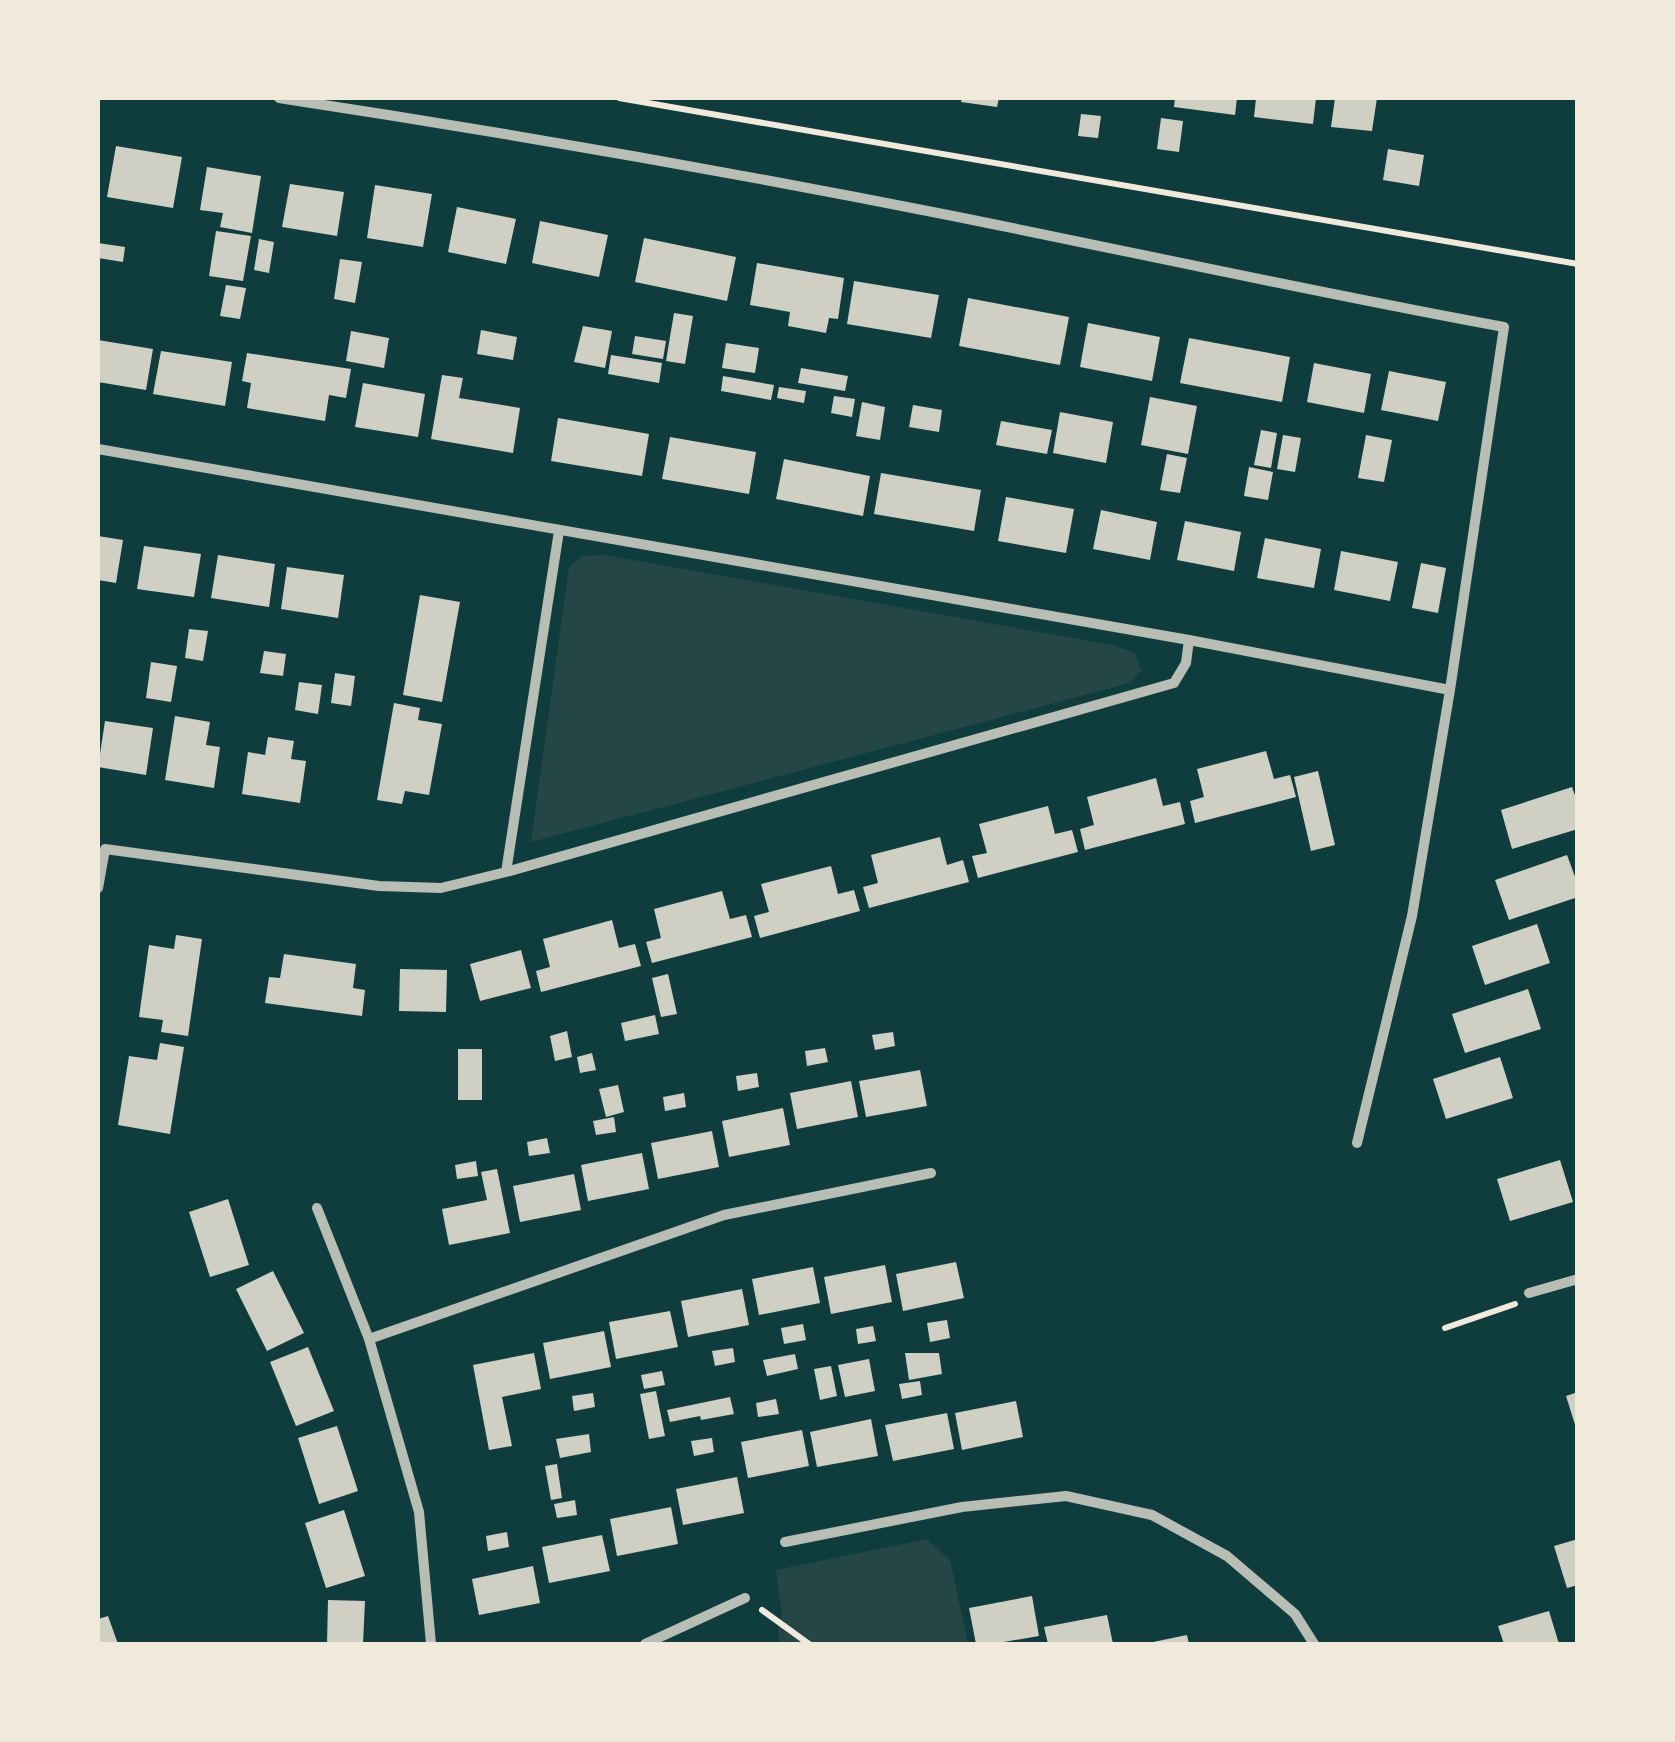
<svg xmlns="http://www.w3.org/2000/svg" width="1675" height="1742" viewBox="0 0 1675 1742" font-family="Signika,sans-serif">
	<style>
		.green { fill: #244646 }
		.building { fill: #cfcfc3 }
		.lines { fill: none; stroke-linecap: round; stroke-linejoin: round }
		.path { stroke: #f1e9da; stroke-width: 6 }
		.minor { stroke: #b8beb3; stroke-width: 10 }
	</style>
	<rect width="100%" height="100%" fill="#0f3d3e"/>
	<path class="green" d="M605,555L1112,645L1135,653L1141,671L1130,683L531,842L569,567L582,556Z
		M927,1539L950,1560L968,1644H780L778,1632L782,1617L776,1570Z"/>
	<path class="building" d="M962,98H999L997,107L961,102Z
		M1175,98H1237L1235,115L1174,107Z
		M1256,98H1316L1313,124L1254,117Z
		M1335,98H1377L1372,131L1331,127Z
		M1081,114L1101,116L1098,138L1078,136Z
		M1161,118L1183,121L1179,152L1157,149Z
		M116,146L182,157L173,208L107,197Z
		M1388,149L1424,155L1419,186L1383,180Z
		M207,167L261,176L252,233L220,227L223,213L200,210Z
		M290,184L344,192L337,236L282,227Z
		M375,185L432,194L423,247L367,238Z
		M457,207L516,219L506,264L448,252Z
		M540,221L608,235L599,277L532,263Z
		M216,231L251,236L243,281L209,276Z
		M644,238L736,257L727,301L635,282Z
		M259,239L274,242L269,273L254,270Z
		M98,243L125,247L123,262L98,258Z
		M340,259L362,262L355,303L334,299Z
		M757,263L844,278L838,319L829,318L826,333L788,326L790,312L750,305Z
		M854,281L939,295L931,338L847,324Z
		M226,285L246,288L240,319L220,316Z
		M968,298L1069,317L1060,365L959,346Z
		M674,313L693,316L685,364L666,361Z
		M1088,323L1160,337L1152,381L1080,367Z
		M583,326L612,331L605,368L574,362Z
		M481,330L517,337L513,360L477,354Z
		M351,331L389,338L384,368L346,361Z
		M635,336L666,341L663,359L632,354Z
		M1189,338L1290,357L1282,402L1180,383Z
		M98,340L153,349L146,390L98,382Z
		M726,343L759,348L755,373L722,368Z
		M161,351L232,362L225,406L153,394Z
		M247,353L351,369L346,398L329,395L325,421L247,408L251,383L242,381Z
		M611,355L662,363L659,383L608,374Z
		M1314,363L1371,374L1364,413L1307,402Z
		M801,368L848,376L845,391L798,383Z
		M1389,371L1446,382L1438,421L1381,410Z
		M442,375L463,378L459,398L520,408L513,453L431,439Z
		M723,376L774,385L771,400L721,391Z
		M363,383L425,394L418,437L355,427Z
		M779,387L806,391L804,403L777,398Z
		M834,396L855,399L852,417L831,413Z
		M1150,397L1197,406L1188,454L1141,445Z
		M862,402L885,407L880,440L856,436Z
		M913,405L942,410L939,432L909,427Z
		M1060,412L1113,422L1106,463L1053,453Z
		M558,418L649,434L642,476L551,461Z
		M1001,421L1052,430L1047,454L996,445Z
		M1261,430L1277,433L1271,468L1254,465Z
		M1283,435L1301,438L1295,472L1277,469Z
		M1366,435L1392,440L1384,482L1358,478Z
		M670,437L756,452L749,494L662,479Z
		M1167,454L1187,458L1180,493L1160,490Z
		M784,459L870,476L863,516L776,499Z
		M1249,467L1273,472L1268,500L1244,496Z
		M881,473L981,490L974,531L874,514Z
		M1006,497L1074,509L1066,553L998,541Z
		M1101,510L1157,522L1150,560L1093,549Z
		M1185,521L1241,532L1234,571L1177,560Z
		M98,536L123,540L116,583L98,580Z
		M1265,538L1321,549L1314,588L1257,578Z
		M144,546L201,554L194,597L137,589Z
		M1341,551L1398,562L1390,601L1334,590Z
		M218,555L275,564L269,607L211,598Z
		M1421,563L1446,568L1438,613L1412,608Z
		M287,567L344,575L338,618L281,609Z
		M420,595L460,602L442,702L403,695Z
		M189,629L208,631L203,661L185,658Z
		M264,651L286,654L283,676L260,673Z
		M151,662L177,666L171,702L146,698Z
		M335,673L355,676L351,706L331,703Z
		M299,682L322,685L318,714L295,710Z
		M394,703L420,708L418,720L442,724L429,795L405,791L402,804L377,800Z
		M175,716L210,722L206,745L220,747L214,788L165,780Z
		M105,721L153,728L146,775L98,767Z
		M268,737L294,741L291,759L306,761L300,803L242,794L248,752L265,755Z
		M1266,751L1274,779L1290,775L1296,797L1195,823L1190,801L1204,797L1197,769Z
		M1318,771L1335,845L1311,851L1294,777Z
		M1156,778L1163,806L1180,802L1185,824L1085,850L1080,829L1094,825L1087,797Z
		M1572,787L1578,804V829L1512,849L1501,810Z
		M1048,806L1055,834L1072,830L1078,852L978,878L972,856L987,853L979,824Z
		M940,837L947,865L963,860L969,882L869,908L863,887L878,883L871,855Z
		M1567,855L1578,885V897L1509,920L1495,880Z
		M831,866L838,894L854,890L860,911L760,938L754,916L769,912L761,884Z
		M722,891L730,919L746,915L752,937L652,963L646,942L661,938L654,909Z
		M612,920L619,948L635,944L641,966L541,992L536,971L550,967L543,939Z
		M1537,924L1550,963L1485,985L1472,946Z
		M176,935L202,939L188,1036L161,1032L163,1020L139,1017L149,945L174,949Z
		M521,950L531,988L480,1001L470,964Z
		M284,954L356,964L353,988L365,990L362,1016L265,1003L269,977L280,978Z
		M400,969L447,970L446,1012L399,1011Z
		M668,974L677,1014L661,1017L652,978Z
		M1528,989L1541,1029L1465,1053L1452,1014Z
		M655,1015L659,1034L625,1041L621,1023Z
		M567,1031L572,1057L555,1061L550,1036Z
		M893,1032L895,1046L875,1050L872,1035Z
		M160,1043L184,1047L170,1134L118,1125L129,1056L157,1060Z
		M825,1048L828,1062L807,1066L805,1051Z
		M458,1049H482V1100H458Z
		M592,1053L596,1070L580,1073L577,1057Z
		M1500,1057L1513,1098L1446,1119L1433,1079Z
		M920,1070L927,1106L866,1117L859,1081Z
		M757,1073L759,1087L738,1091L736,1076Z
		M851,1081L858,1117L797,1129L790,1093Z
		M618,1085L624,1112L606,1117L599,1089Z
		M684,1093L686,1107L665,1111L663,1097Z
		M783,1108L790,1145L729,1157L722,1121Z
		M614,1117L616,1132L596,1135L593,1121Z
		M712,1131L719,1167L658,1179L651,1143Z
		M547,1138L550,1153L529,1156L527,1142Z
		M642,1153L649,1189L588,1201L581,1165Z
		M1560,1160L1573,1202L1510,1221L1497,1179Z
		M476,1161L478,1176L457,1179L455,1165Z
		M497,1169L510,1233L449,1245L442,1209L487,1200L481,1172Z
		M574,1174L581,1210L520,1222L513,1186Z
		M228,1199L249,1265L210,1277L189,1212Z
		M956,1262L964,1298L903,1311L896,1274Z
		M885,1265L892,1302L831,1314L824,1277Z
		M813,1267L820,1303L759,1315L752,1279Z
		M273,1271L304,1333L267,1351L236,1289Z
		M742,1289L749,1325L688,1337L681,1301Z
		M670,1311L678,1347L616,1359L609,1322Z
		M947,1320L950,1338L930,1342L927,1323Z
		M803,1324L806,1340L784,1344L781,1328Z
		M873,1326L876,1341L858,1344L856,1329Z
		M604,1331L611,1367L550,1379L543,1343Z
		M308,1347L334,1411L296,1426L270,1362Z
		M733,1348L735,1362L715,1366L712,1351Z
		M534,1353L541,1389L502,1397L512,1446L489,1450L473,1365Z
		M905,1353H939L942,1374L909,1380Z
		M795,1354L798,1369L767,1376L763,1360Z
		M869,1359L875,1391L845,1397L838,1365Z
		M831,1366L837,1396L820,1400L814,1369Z
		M662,1371L665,1385L644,1389L641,1375Z
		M920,1381L922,1395L902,1399L899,1384Z
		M656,1391L665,1436L649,1439L640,1394Z
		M1578,1392V1431H1577L1566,1396Z
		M593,1393L595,1407L574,1411L572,1396Z
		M730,1397L734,1414L701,1420L700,1416L670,1422L667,1410Z
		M776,1399L779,1414L758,1417L756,1403Z
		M1016,1401L1023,1437L962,1450L955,1413Z
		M947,1413L954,1449L893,1461L885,1425Z
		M871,1419L878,1456L817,1467L810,1432Z
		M337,1426L358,1491L319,1504L298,1438Z
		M802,1430L809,1466L748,1478L741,1442Z
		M589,1434L591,1452L560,1458L556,1439Z
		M712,1438L714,1452L694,1456L691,1441Z
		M557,1464L562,1498L551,1500L545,1466Z
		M737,1477L744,1513L683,1525L676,1489Z
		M575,1500L577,1515L557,1518L554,1504Z
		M671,1507L678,1544L617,1556L610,1519Z
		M344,1510L365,1576L326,1588L305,1523Z
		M507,1532L509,1547L488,1551L486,1536Z
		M602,1535L610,1571L549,1583L542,1547Z
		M1578,1539V1585L1567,1588L1554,1546Z
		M533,1566L540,1603L479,1615L472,1579Z
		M1032,1596L1039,1636L992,1644H976L969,1608Z
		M328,1600L365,1601L363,1644H327Z
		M1549,1611L1559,1644H1504L1498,1626Z
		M1107,1615L1113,1644H1048L1044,1627Z
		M108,1616L118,1644H98V1619Z
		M1187,1635L1189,1644H1148V1643Z"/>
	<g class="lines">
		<path class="path" d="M619,98L1578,264
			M1445,1328L1515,1304
			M762,1610L809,1644"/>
		<path class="minor" d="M279,98C503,132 726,171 948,215C1133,252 1318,293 1504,327L1450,690L1412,916L1357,1143
			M98,449L1189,640L1450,690
			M506,872L559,531
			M98,888L105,849L379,886L441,888L506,872L1174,683L1186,663L1189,640
			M317,1208L369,1339L419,1512L431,1644
			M1529,1293L1578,1279
			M369,1339L724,1215L931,1173
			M785,1542L962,1507L1066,1496L1152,1515L1227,1556L1295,1614L1314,1644
			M645,1644L745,1598"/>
	</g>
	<rect width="1675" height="1742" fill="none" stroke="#f1e9da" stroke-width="200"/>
</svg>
